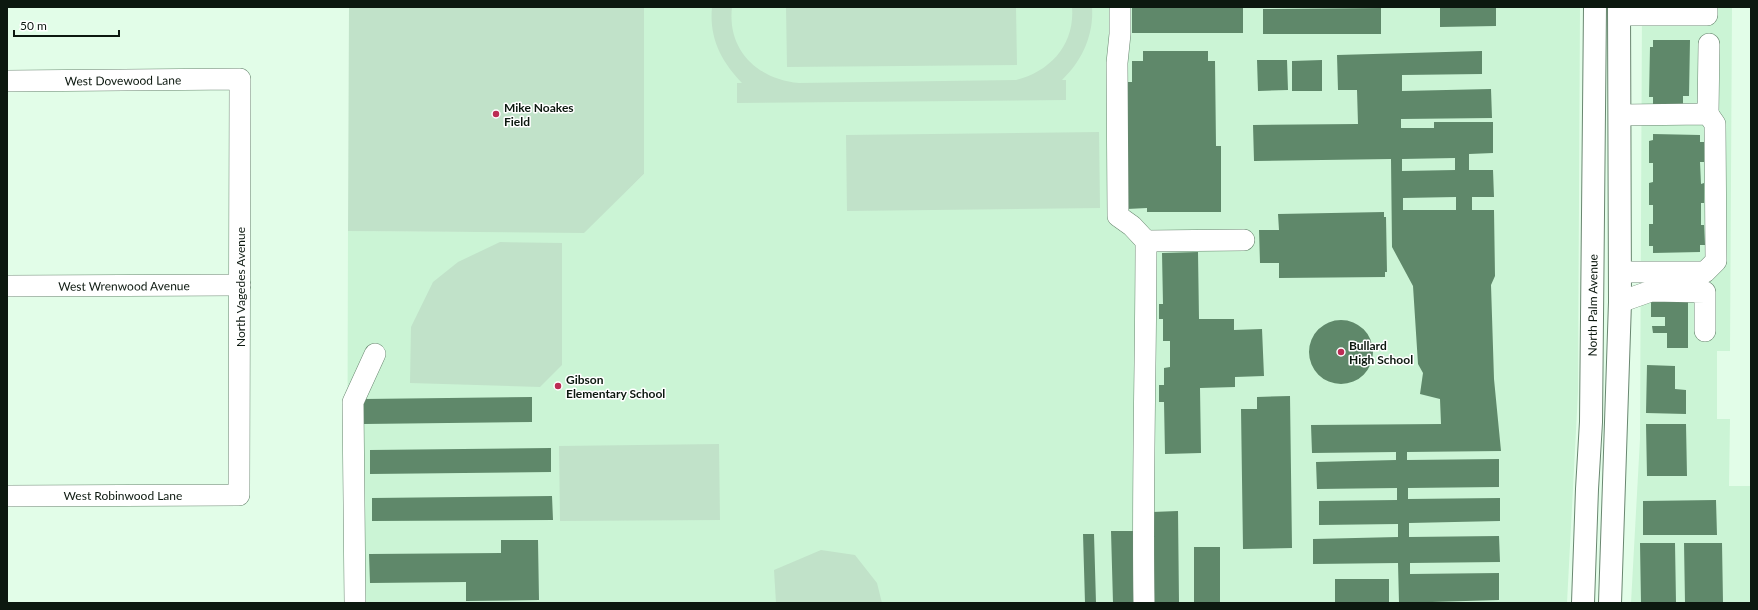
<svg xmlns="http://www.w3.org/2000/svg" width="1758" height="610" viewBox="0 0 1758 610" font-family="Lato,sans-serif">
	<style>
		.built { fill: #cbf4d5 }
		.green { fill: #c1e2c9 }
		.building { fill: #5f886a; fill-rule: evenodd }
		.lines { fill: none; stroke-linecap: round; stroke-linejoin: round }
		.minor-casing { stroke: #698770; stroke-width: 22 }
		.major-casing { stroke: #698770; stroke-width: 24 }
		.minor { stroke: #fff; stroke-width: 21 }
		.major { stroke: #fff; stroke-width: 22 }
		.poi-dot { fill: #bc2c54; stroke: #fff; stroke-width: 1.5 }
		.labels { text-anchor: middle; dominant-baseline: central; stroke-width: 3; stroke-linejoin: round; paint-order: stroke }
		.street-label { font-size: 12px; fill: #0c180f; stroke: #fff }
		.poi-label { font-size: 12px; font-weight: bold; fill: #0c180f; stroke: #fff; text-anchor: start }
	</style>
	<rect width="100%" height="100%" fill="#e2fde8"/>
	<path class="built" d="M644,7H1580L1578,392L1567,603H347L348,231L584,232L644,174Z
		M1642,7H1732L1730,351H1717V419H1730L1729,486H1751V603H1631L1640,439Z"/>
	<path class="green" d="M349,7H644V174L584,233L348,231Z
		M712,7H732C727,50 757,79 799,83L1016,80C1051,71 1075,44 1072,7H1092C1094,35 1082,61 1062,80H1066V100L737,103V83H742C721,61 709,38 712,7Z
		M786,7H1016L1017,65L787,67Z
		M1099,132L1100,208L847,211L846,135Z
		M500,242L562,243V365L540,387L410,383L411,327L433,282L458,262Z
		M719,444L720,520L560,521L559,446Z
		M821,550L855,555L877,583L882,603H776L774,570Z"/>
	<path class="building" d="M1243,7V33H1132V8Z
		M1440,7H1496V26L1440,27Z
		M1381,8V34H1263V9Z
		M1653,40H1690L1689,96H1683V104H1653V97H1649L1650,47H1653Z
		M1143,51H1208V61H1215L1216,146H1221V212H1147V208L1127,209L1126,82H1132V61H1143Z
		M1482,51V74L1402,75V91L1491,89L1492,118L1401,119V128H1434V122H1493V153L1469,154V170H1493L1494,197H1472V210H1494L1495,276L1491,285L1494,379L1501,451L1407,452V460L1499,459V487L1408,488V499L1500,498V521L1409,523V537L1499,536L1500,562L1410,563V574L1499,573V600L1399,603L1398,563L1313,564V539L1398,537V524L1319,525V501L1397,500V488L1317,489L1316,462L1396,460V452L1312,453L1311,425L1441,424L1440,399L1420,394L1423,373L1418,364L1413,286L1392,247L1391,159L1254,161L1253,125L1358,124L1357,90H1338L1337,55ZM1455,158V170L1402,171V159ZM1456,197V210H1403V198Z
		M1257,60H1287L1288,90L1258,91Z
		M1322,60V91H1292V61Z
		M1653,134L1700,135V142H1704V162H1700L1701,184L1704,183V203H1701V225H1704L1705,245H1700V252L1653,253V246H1649V224H1653V205H1649V183L1653,182V163H1649V141L1653,140Z
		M1384,212V217H1386L1387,272H1385V277L1279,278V263H1260L1259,230H1279L1278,214Z
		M1198,252L1199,319H1234V330L1262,329L1264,376L1235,377V387L1200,388L1201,453L1165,454L1164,402H1159V385H1164V368L1170,367V341H1163V319H1159V304H1163L1162,253Z
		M1688,297V348H1667V333H1653L1652,326H1665V317H1651V301Z
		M1309 352a32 32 0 1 1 64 0a32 32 0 1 1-64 0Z
		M1647,365L1675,366V389L1686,390V414L1646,413Z
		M1290,396L1292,548L1243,549L1241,409H1257V397Z
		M532,397V422L364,424V399Z
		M1646,424H1686L1687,476H1647Z
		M551,448V472L370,474V450Z
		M552,496L553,520L372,521V498Z
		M1716,500L1717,535H1643V501Z
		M1178,511L1179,603H1153L1152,512Z
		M1111,531H1136L1137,603H1113Z
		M1083,534H1094L1096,603H1085Z
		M501,540H538L539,600L466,601V582L370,583L369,554L501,553Z
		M1640,543H1675L1676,603H1641Z
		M1684,543H1722L1723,603H1685Z
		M1194,547H1220V603H1194Z
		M1335,579H1389V603H1335Z"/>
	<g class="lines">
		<g class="minor-casing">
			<g id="minor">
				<path d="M1120,7V34L1117,63L1118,216L1132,226L1146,241C1146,362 1142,482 1144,603"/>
				<path d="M1619,15H1707V7"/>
				<path id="s1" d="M7,81L240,79L239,495L7,496"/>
				<path d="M1708,114L1709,44"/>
				<path d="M1620,115L1708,114L1715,124L1716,261L1705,272H1620"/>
				<path d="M1146,241L1244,240"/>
				<path id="s2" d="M7,286L240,285"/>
				<path d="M1620,302L1651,291L1705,292V331"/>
				<path d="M355,603L353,402L375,354"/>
			</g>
		</g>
		<g class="major-casing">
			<g id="major">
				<path id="s3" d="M1583,603L1587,489L1591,422L1595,7"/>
				<path d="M1610,603L1620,302L1619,7"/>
			</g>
		</g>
		<use href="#minor" class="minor"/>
		<use href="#major" class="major"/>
	</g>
	<g class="poi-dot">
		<circle cx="496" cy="114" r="4"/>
		<circle cx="1341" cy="352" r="4"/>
		<circle cx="558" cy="386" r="4"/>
	</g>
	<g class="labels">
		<g class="street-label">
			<text stroke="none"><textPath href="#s1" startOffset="116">West Dovewood Lane</textPath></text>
			<text stroke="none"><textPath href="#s2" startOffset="117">West Wrenwood Avenue</textPath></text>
			<text transform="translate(240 287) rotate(-90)">North Vagedes Avenue</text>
			<text stroke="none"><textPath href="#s3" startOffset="298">North Palm Avenue</textPath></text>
			<text x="123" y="495">West Robinwood Lane</text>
		</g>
		<g class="poi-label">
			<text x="504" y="107">Mike Noakes<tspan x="504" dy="14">Field</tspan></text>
			<text x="1349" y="345">Bullard<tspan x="1349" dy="14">High School</tspan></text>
			<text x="566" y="379">Gibson<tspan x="566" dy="14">Elementary School</tspan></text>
		</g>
	</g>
	<rect width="1758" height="610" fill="none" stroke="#0c180f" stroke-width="16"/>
	<path d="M14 30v6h105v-6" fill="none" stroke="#0c180f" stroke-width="2"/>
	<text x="20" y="30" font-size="12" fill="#0c180f" stroke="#ffffff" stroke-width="3" paint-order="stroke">50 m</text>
</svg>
